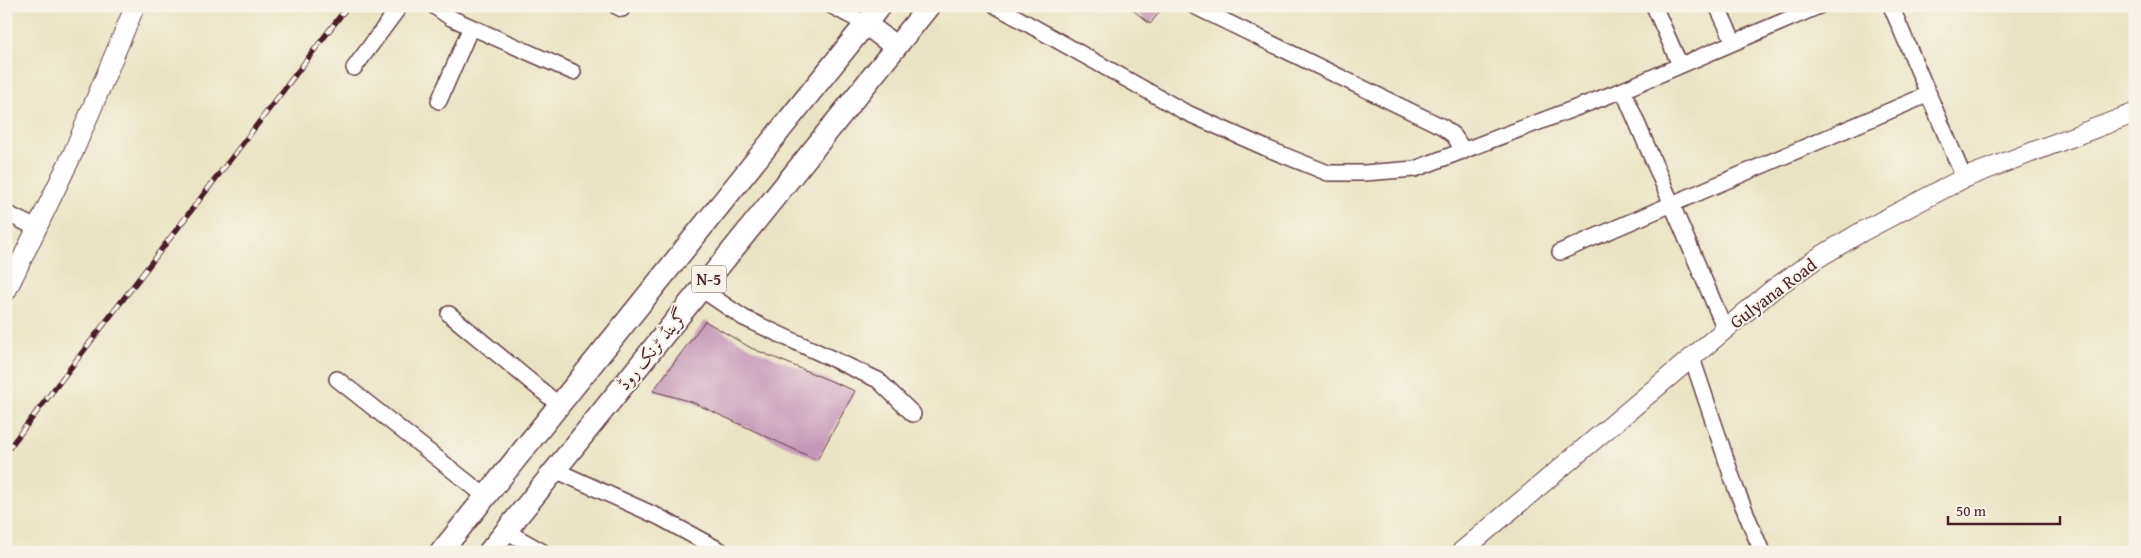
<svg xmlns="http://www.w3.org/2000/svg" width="2141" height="558" viewBox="0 0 2141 558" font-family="'Gentium Book Plus',Amiri,serif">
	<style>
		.building { fill: #c497b7 }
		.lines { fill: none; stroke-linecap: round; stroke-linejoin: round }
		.minor-casing { stroke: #623c42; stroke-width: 18 }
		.major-casing { stroke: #623c42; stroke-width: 21 }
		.highway-casing { stroke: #623c42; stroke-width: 24 }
		.minor { stroke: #fff; stroke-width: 15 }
		.major { stroke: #fff; stroke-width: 19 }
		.highway { stroke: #fff; stroke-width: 21 }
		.rail-casing { stroke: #4a1f2b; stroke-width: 5.5 }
		.rail { stroke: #f7f3e8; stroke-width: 4; stroke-dasharray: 11; stroke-linecap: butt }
		.labels { text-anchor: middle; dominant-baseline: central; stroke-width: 4; stroke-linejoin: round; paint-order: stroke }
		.shield { fill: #f7f3e8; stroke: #7e5f64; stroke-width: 1 }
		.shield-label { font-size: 16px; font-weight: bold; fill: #4a1f2b }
		.street-label { font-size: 18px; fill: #4a1f2b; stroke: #f7f3e8 }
	</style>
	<rect width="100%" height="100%" fill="#f7f3e8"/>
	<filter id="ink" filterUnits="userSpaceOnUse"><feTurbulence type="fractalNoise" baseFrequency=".02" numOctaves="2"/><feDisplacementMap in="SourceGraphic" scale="10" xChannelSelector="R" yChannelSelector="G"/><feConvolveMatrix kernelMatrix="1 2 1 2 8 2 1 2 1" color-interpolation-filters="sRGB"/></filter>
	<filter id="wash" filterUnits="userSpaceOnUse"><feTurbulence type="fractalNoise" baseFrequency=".0096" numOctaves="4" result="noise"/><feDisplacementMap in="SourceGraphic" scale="20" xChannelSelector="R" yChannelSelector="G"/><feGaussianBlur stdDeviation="1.12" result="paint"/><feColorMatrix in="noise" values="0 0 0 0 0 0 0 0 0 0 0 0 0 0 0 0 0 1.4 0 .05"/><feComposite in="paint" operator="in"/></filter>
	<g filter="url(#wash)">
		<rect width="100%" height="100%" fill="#eae3c3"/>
		<g id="blocks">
			<path class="building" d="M1128,6H1164L1150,24Z
				M705,321L751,348L855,391L817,460L692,402L653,391Z"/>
		</g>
	</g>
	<g filter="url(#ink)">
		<use href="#blocks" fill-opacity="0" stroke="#623c42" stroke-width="1"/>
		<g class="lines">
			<g class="minor-casing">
				<path id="minor" d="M434,6L451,18L573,72
					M616,6L622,9
					M832,6L866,24
					M996,6L1185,112L1266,148L1328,173H1364L1415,169L1623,90L1819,6
					M1194,6L1443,127L1454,136L1464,151
					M1654,6L1680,65
					M1717,6L1734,42
					M1891,6L1964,178
					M354,68L400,6
					M1623,90L1725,329
					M439,101L471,27
					M6,213L38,229
					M1560,252L1929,94
					M701,289L744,318L878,380L913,414
					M449,314L559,405
					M1692,358L1736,489L1762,552
					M337,379L485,496
					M555,470L659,517L723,552
					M506,531L543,552"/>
			</g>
			<g class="major-casing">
				<path id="major" d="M6,292L73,153L135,6
					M1461,552L1772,290L1816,259L1863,231L1964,178L2135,113"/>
			</g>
			<g class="highway-casing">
				<path id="highway" d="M866,24L896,47
					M441,552L880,6
					M489,552L929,6"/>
			</g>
			<use href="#minor" class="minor"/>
			<use href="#major" class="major"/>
			<use href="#highway" class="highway"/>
			<g class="rail-casing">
				<path id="rail" d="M6,452L348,6"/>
			</g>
			<use href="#rail" class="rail"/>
		</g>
	</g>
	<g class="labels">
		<rect class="shield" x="691.5" y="265.5" width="35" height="27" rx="4"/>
		<g class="shield-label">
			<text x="709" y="279">N-5</text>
		</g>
		<g class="street-label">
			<text transform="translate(1773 293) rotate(-37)">Gulyana Road</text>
			<text transform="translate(652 349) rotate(-51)">گرینڈ ٹرنک روڈ</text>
		</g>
	</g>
	<rect width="2141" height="558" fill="none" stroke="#f7f3e8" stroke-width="25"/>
	<path d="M1948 516v8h112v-8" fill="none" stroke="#4a1f2b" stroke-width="2.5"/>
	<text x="1956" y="516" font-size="15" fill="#4a1f2b" stroke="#f7f3e8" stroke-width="4" paint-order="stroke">50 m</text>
</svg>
